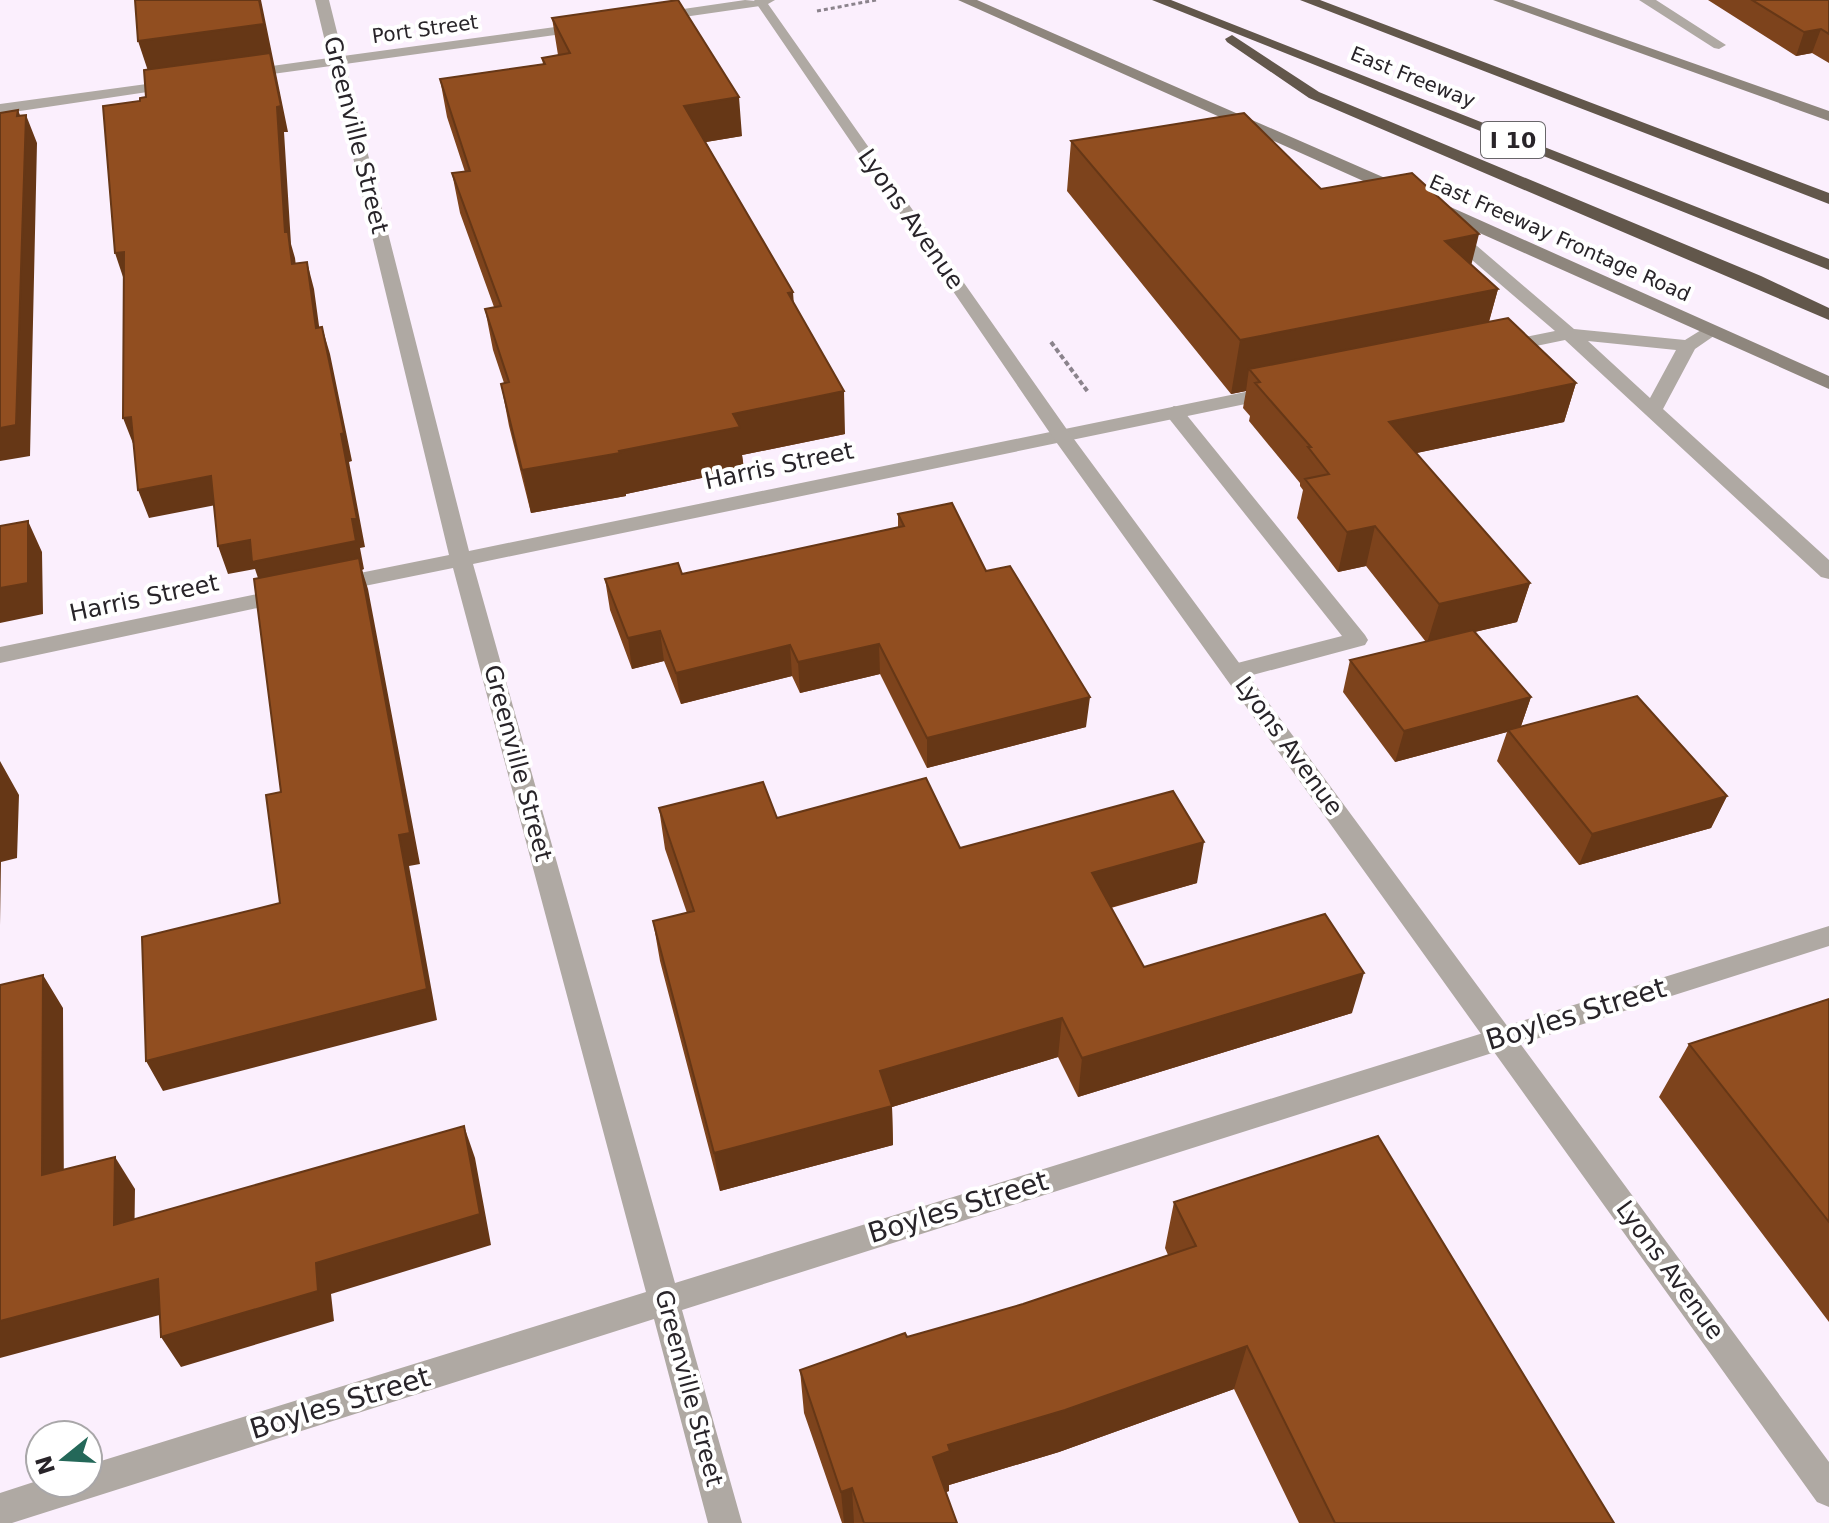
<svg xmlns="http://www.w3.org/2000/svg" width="1829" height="1523" viewBox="0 0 1829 1523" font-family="'DejaVu Sans',sans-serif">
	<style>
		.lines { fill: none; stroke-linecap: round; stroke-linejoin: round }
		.path-far1 { stroke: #8b838c; stroke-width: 3; stroke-dasharray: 4 3; stroke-linecap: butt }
		.path { stroke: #8b838c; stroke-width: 4; stroke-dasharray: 5 3; stroke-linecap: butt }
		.service { fill: #afa9a3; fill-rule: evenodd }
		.minor { fill: #afa9a3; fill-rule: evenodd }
		.tertiary { fill: #afa9a3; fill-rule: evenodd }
		.secondary { fill: #8e867d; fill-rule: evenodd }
		.motorway { fill: #62574b; fill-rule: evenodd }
		.wall { fill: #7d431c }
		.shaded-wall { fill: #663716 }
		.building { fill: #914e20; stroke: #663716; stroke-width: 2 }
		.labels { text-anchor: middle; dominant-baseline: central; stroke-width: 8; stroke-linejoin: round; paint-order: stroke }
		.far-street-label { font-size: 20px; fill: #282429; stroke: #fff }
		.shield { fill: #fff; stroke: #686669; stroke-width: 2 }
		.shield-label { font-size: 22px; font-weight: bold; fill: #282429 }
		.street-label { font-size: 24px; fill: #282429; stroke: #fff }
		.near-street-label { font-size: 28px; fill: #282429; stroke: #fff }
	</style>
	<rect width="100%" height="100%" fill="#fbeffd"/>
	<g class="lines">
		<path class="path-far1" d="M817,11L876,0"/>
		<path class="path" d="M1051,342L1088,392"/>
		<path class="service" d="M1174,406L1181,408L1365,635L1368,640L1365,645L1234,680L1226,678L1223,672L1226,666L1342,636L1167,416L1164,412Z"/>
		<path class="minor" d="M315,0H329L343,56L584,23L591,27L584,31L345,64L469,551L1275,386L1285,392L1275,398L473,564L675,1283L1829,926V946L682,1310L742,1523H708L654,1319L12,1523H0V1493L40,1480V1483H88V1465L646,1292L453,568L335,592L327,590L324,585L327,580L335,578L449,555L331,66L244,78L237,74L244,70L329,58Z
			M745,0L767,2L760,6L656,21L649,17L656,13Z
			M1639,0H1656L1726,45L1719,49L1714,48Z
			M176,80L181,81V87L0,114V104Z
			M1450,227L1456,228L1574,329L1685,340L1706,327H1718L1721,331L1695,349L1663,409L1829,560V579L1821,577L1565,340L1503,353L1496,351L1494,347L1496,343L1555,331L1444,236L1442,232L1444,228ZM1588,341L1676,350L1650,398Z
			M287,588L295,590L298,595L295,600L0,663V647Z"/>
		<path class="tertiary" d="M754,0H775L768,4L1068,431L1829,1462V1507L1817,1502L1054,439Z"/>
		<path class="secondary" d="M958,0H977L1408,188L1829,376V389Z
			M1493,0H1513L1829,111V121Z"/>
		<path class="motorway" d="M1152,0H1171L1829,259V270Z
			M1300,0H1320L1829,193V204Z
			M1232,35L1319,92L1761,276L1829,308V320L1309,98L1227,42L1225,39Z"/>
	</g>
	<path class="wall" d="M1708,0H1829V63L1812,53L1796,56Z
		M552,18L742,136L706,142L794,304L845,434L742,455L744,469L626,494V496L531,513L509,426L501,384L504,383L493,350L485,309L494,307L460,213L452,173L465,172L447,117L440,79L543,64L542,58L558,55Z
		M1071,141L1321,189L1471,265L1498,289L1489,322L1576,383L1564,422L1416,453L1530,583L1517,622L1475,632L1531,697L1521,726L1727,796L1711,828L1579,865L1497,761L1507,732L1395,762L1343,692L1350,660L1426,642L1366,566L1338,572L1297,518L1303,490L1300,486V483L1249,421L1250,416L1243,408L1246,391L1231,394L1067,191Z
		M898,514L986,571L1086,727L927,768L880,674L800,693L792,676L681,704L664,661L632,669L610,610L605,579L682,574L898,528Z
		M659,808L777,818L960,848L1197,883L1111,908L1144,967L1352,1013L1078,1097L1058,1057L892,1107L893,1145L720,1191L660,961L653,921L687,913L665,849Z
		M1829,999V1322L1659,1097L1689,1044Z
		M1174,1202L1614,1523H1299L1234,1389L1059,1452L949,1485V1491L946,1492L957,1523H842L804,1413L800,1370L907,1337L1023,1304L1168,1255L1165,1248Z"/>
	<path class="shaded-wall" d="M259,0H261L288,132H284L291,244L295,258L299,291L285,232L151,80L138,41Z
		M1821,29L1812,53L1796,56L1804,32Z
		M739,97L742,136L688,145L684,106Z
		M18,110L26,131V115L37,143L30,456L0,461V428Z
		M1479,234L1466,286L1445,241Z
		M124,252V280L115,253Z
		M307,262L314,289L323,355L316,328Z
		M1498,289L1483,342L1249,369L1246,391L1231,394L1240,340Z
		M793,292L796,333L788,293Z
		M322,327L330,354L352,461L349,462L365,547L360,548L364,569L362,570L368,589L420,864L409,866L437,1020L163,1091L146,1061L427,989L262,590L255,569L228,574L218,546Z
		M1576,383L1564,422L1379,461L1389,422Z
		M844,391L845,434L742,455L744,469L626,494V496L531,513L522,470L619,451L733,414Z
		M131,417L134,446L123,418Z
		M211,476L221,504L149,518L138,490Z
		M28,521L42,552L43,614L0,623V588Z
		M1375,526L1366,566L1338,572L1347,532Z
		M1530,583L1517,622L1427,643L1439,604Z
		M660,631L664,661L632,669L628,638Z
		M879,644L880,674L800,693L798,662Z
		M790,645L792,676L681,704L676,673Z
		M1090,697L1086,727L927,768V738Z
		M1531,697L1520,729L1508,730L1507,732L1395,762L1404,731Z
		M0,761L19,795L17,858L1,862L0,925Z
		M1727,796L1711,828L1579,865L1592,834Z
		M1204,842L1197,883L1087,914L1092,873Z
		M1364,973L1352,1013L1078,1097L1082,1058Z
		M43,975L63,1008L64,1206L42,1175Z
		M1062,1018L1058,1057L892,1107L893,1145L720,1191L714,1153L880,1071Z
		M464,1126L475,1158L491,1245L331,1294L334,1321L181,1367L161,1337L316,1263Z
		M115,1157L135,1189L134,1257L114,1225Z
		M158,1279L178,1310L0,1358V1321Z
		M1247,1346L1234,1389L1059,1452L949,1485V1491L932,1497L933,1457L948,1445Z
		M852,1488L854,1523H844L841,1492Z"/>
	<path class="building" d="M135,0H259L264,24L138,41Z
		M678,0L739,97L684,106L793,292L788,293L844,391L733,414L740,427L619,451L620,453L522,470L501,384L509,382L485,309L501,306L452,173L470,171L440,79L545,64L542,58L570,53L552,18Z
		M1752,0H1829V34L1821,29L1804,32Z
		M270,53L281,106L277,107L285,232H288L292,264L307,262L316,328L322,327L344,433L341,434L357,519H352L356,541L252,562L250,540L218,546L211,476L138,490L131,417L123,418L124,252L115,253L103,106L140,101V98L146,97L144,70Z
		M18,110L17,116L26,115L16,425L0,428V113Z
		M1244,113L1321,189L1412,173L1479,234L1445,241L1498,289L1240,340L1071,141Z
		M1508,318L1576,383L1389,422L1530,583L1439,604L1375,526L1347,532L1305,479L1329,474L1308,447H1311L1255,383L1260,382L1249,369Z
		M952,503L986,571L1010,566L1090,697L927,738L879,644L798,662L790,645L676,673L660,631L628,638L605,579L678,563L682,574L904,526L898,514Z
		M28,521V583L0,588V526Z
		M359,558L410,833L399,835L427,989L146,1061L142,937L280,903L266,795L281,792L254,579Z
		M1473,630L1531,697L1404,731L1350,660Z
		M1637,696L1727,796L1592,834L1508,730Z
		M926,778L960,848L1173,791L1204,842L1092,873L1144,967L1325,914L1364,973L1082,1058L1062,1018L880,1071L892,1106L714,1153L653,921L694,911L659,808L763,782L777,818Z
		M43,975L42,1175L115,1157L114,1225L464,1126L480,1214L316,1263L318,1291L161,1337L158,1279L0,1321V985Z
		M1829,999V1222L1689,1044Z
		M1378,1136L1614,1523H1335L1247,1346L1065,1410L948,1445L950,1451L933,1457L957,1523H864L852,1488L841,1492L800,1370L905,1333L907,1337L1023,1304L1196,1246L1174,1202Z"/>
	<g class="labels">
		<g class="far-street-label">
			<text transform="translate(425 29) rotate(-8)">Port Street</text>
			<text transform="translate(1413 77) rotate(22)">East Freeway</text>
			<text transform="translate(1560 238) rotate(24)">East Freeway Frontage Road</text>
		</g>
		<rect class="shield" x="1481" y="122" width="64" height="36" rx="6"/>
		<g class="shield-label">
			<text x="1513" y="140">I 10</text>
		</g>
		<g class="street-label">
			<text transform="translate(356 135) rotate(76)">Greenville Street</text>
			<text transform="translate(911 219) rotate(55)">Lyons Avenue</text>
			<text transform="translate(779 466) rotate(-12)">Harris Street</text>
			<text transform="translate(144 598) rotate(-12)">Harris Street</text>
			<text transform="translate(1289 746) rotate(54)">Lyons Avenue</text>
			<text transform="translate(518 763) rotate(75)">Greenville Street</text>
			<text transform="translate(1670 1270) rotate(54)">Lyons Avenue</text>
			<text transform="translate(689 1388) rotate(75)">Greenville Street</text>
		</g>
		<g class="near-street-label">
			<text transform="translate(1576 1014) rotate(-17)">Boyles Street</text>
			<text transform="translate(958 1207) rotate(-17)">Boyles Street</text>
			<text transform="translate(340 1403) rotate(-17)">Boyles Street</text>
		</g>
	</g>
	<g transform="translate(64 1459) rotate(252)"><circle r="38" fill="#ffffff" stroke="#a9a7a9" stroke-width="2"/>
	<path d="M0-6L14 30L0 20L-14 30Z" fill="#246859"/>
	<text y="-12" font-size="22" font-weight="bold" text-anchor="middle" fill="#282429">N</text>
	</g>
</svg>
